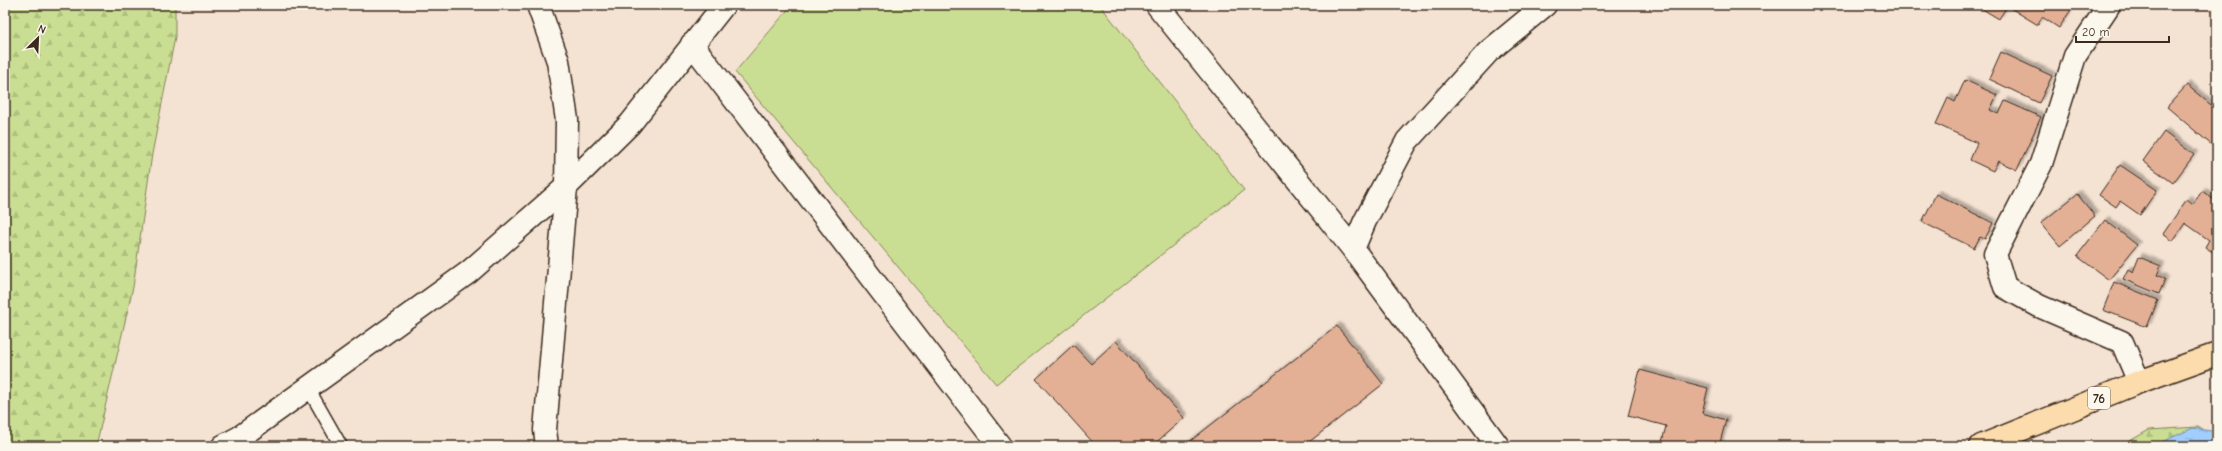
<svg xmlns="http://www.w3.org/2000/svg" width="2222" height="451" viewBox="0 0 2222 451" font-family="'Comic Neue',sans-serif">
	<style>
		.forest { fill: url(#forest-firs); stroke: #828458 }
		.park { fill: #cade93; stroke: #828458 }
		.water { fill: url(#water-ripples); stroke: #788ca3 }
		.building { fill: #e3b096; stroke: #3b2a1e; filter: url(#shadow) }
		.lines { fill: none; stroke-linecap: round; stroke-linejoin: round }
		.lane-casing { stroke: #3b2a1e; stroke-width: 15 }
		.street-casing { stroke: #3b2a1e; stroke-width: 25 }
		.secondary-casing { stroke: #3b2a1e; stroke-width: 25 }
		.primary-casing { stroke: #3b2a1e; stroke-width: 25 }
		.lane { stroke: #fbf7ec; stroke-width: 12 }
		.street { stroke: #fbf7ec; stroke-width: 22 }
		.secondary { stroke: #fbf7ec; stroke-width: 22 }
		.primary { stroke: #fcdcac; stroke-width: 22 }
		.labels { text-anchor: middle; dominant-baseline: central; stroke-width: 4; stroke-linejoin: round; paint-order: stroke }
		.shield { fill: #fbf7ec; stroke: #75685c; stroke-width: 1 }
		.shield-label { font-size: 13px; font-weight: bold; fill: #3b2a1e }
	</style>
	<defs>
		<pattern id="forest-firs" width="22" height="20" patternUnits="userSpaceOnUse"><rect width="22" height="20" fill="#cade93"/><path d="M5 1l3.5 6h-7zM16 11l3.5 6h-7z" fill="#aebf7e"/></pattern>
		<pattern id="water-ripples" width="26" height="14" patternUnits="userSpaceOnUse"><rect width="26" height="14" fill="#a1cefc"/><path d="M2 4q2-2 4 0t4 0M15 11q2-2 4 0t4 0" fill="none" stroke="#8cb1d8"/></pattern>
		<filter id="shadow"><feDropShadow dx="3.5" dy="-3.5" stdDeviation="1" flood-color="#0004"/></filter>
	</defs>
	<rect width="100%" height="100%" fill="#f4e2d2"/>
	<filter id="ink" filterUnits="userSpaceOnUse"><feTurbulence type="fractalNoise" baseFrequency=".025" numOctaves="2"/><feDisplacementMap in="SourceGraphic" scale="8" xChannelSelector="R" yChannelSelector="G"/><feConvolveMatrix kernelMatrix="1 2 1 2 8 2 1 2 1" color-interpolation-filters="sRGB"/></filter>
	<g filter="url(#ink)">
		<path class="forest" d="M5,5H175V37L152,154L133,287L96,446H5Z
			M2198,427L2217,439V446H2121L2149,430Z"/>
		<path class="park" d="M792,5H1100L1244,190L996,384L735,72Z"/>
		<path class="water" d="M2193,428L2217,432V446H2153Z"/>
		<path class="building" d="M1980,5H2074L2059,28L2042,17L2038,25L2007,6L1999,19L1979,7Z
			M2001,52L2052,76L2039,103L1989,79Z
			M1965,80L1997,95L1990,110L1999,114L2005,101L2041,117L2017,170L1998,161L1993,171L1970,160L1977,143L1936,124L1948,98L1955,102Z
			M2187,85L2217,110V143L2214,147L2167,107Z
			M2164,132L2194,155L2173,183L2143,161Z
			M2120,165L2157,190L2140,215L2120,201L2116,207L2099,195Z
			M2202,191L2217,202V255L2205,247L2209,240L2185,223L2173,241L2163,234L2187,199L2193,204Z
			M1936,194L1993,223L1985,239L1980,237L1974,248L1922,222Z
			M2077,194L2095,216L2060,246L2041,223Z
			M2105,220L2137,245L2109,280L2077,256Z
			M2139,257L2161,266L2157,275L2165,279L2159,294L2123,279L2128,269L2133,272Z
			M2114,282L2158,300L2147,327L2103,310Z
			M1337,326L1383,384L1304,446H1184Z
			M1116,341L1184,418L1152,446H1096L1036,379L1073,345L1091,364Z
			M1640,370L1708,388L1702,413L1726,420L1719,446H1661L1666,426L1628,416Z"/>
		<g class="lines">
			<g class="lane-casing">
				<path id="lane" d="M308,388L341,446"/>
			</g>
			<g class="street-casing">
				<path id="street" d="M538,5L558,61L567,120L566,187L545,430L547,446
					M1157,5L1353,249L1498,446
					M2109,5L2075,56L2041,164L1995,254L2005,287L2039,306L2122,342L2139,382
					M692,44L1000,446
					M1353,249L1365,221L1407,141L1488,52L1545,5"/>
			</g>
			<g class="secondary-casing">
				<path id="secondary" d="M223,446L240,437L469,272L566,187L630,124L724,5"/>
			</g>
			<g class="primary-casing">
				<path id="primary" d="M1981,446L2139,382L2217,354"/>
			</g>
			<use href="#lane" class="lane"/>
			<use href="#street" class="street"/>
			<use href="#secondary" class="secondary"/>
			<use href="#primary" class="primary"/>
		</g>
	</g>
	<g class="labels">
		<rect class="shield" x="2088" y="387" width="22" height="22" rx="3"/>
		<g class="shield-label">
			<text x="2099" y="398">76</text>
		</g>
	</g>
	<rect width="2222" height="451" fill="none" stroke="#fbf7ec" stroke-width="20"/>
	<rect x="10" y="10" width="2202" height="431" fill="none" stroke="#3b2a1e" stroke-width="1.5" filter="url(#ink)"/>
	<g transform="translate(38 38) rotate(24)" stroke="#fbf7ec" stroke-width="3" paint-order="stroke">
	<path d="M0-3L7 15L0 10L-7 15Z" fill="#3b2a1e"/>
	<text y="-6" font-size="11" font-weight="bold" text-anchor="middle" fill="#3b2a1e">N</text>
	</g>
	<path d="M2076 36v6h93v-6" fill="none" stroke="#3b2a1e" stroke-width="2"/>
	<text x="2082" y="36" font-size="12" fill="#3b2a1e" stroke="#fbf7ec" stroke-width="3" paint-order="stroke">20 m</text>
</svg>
